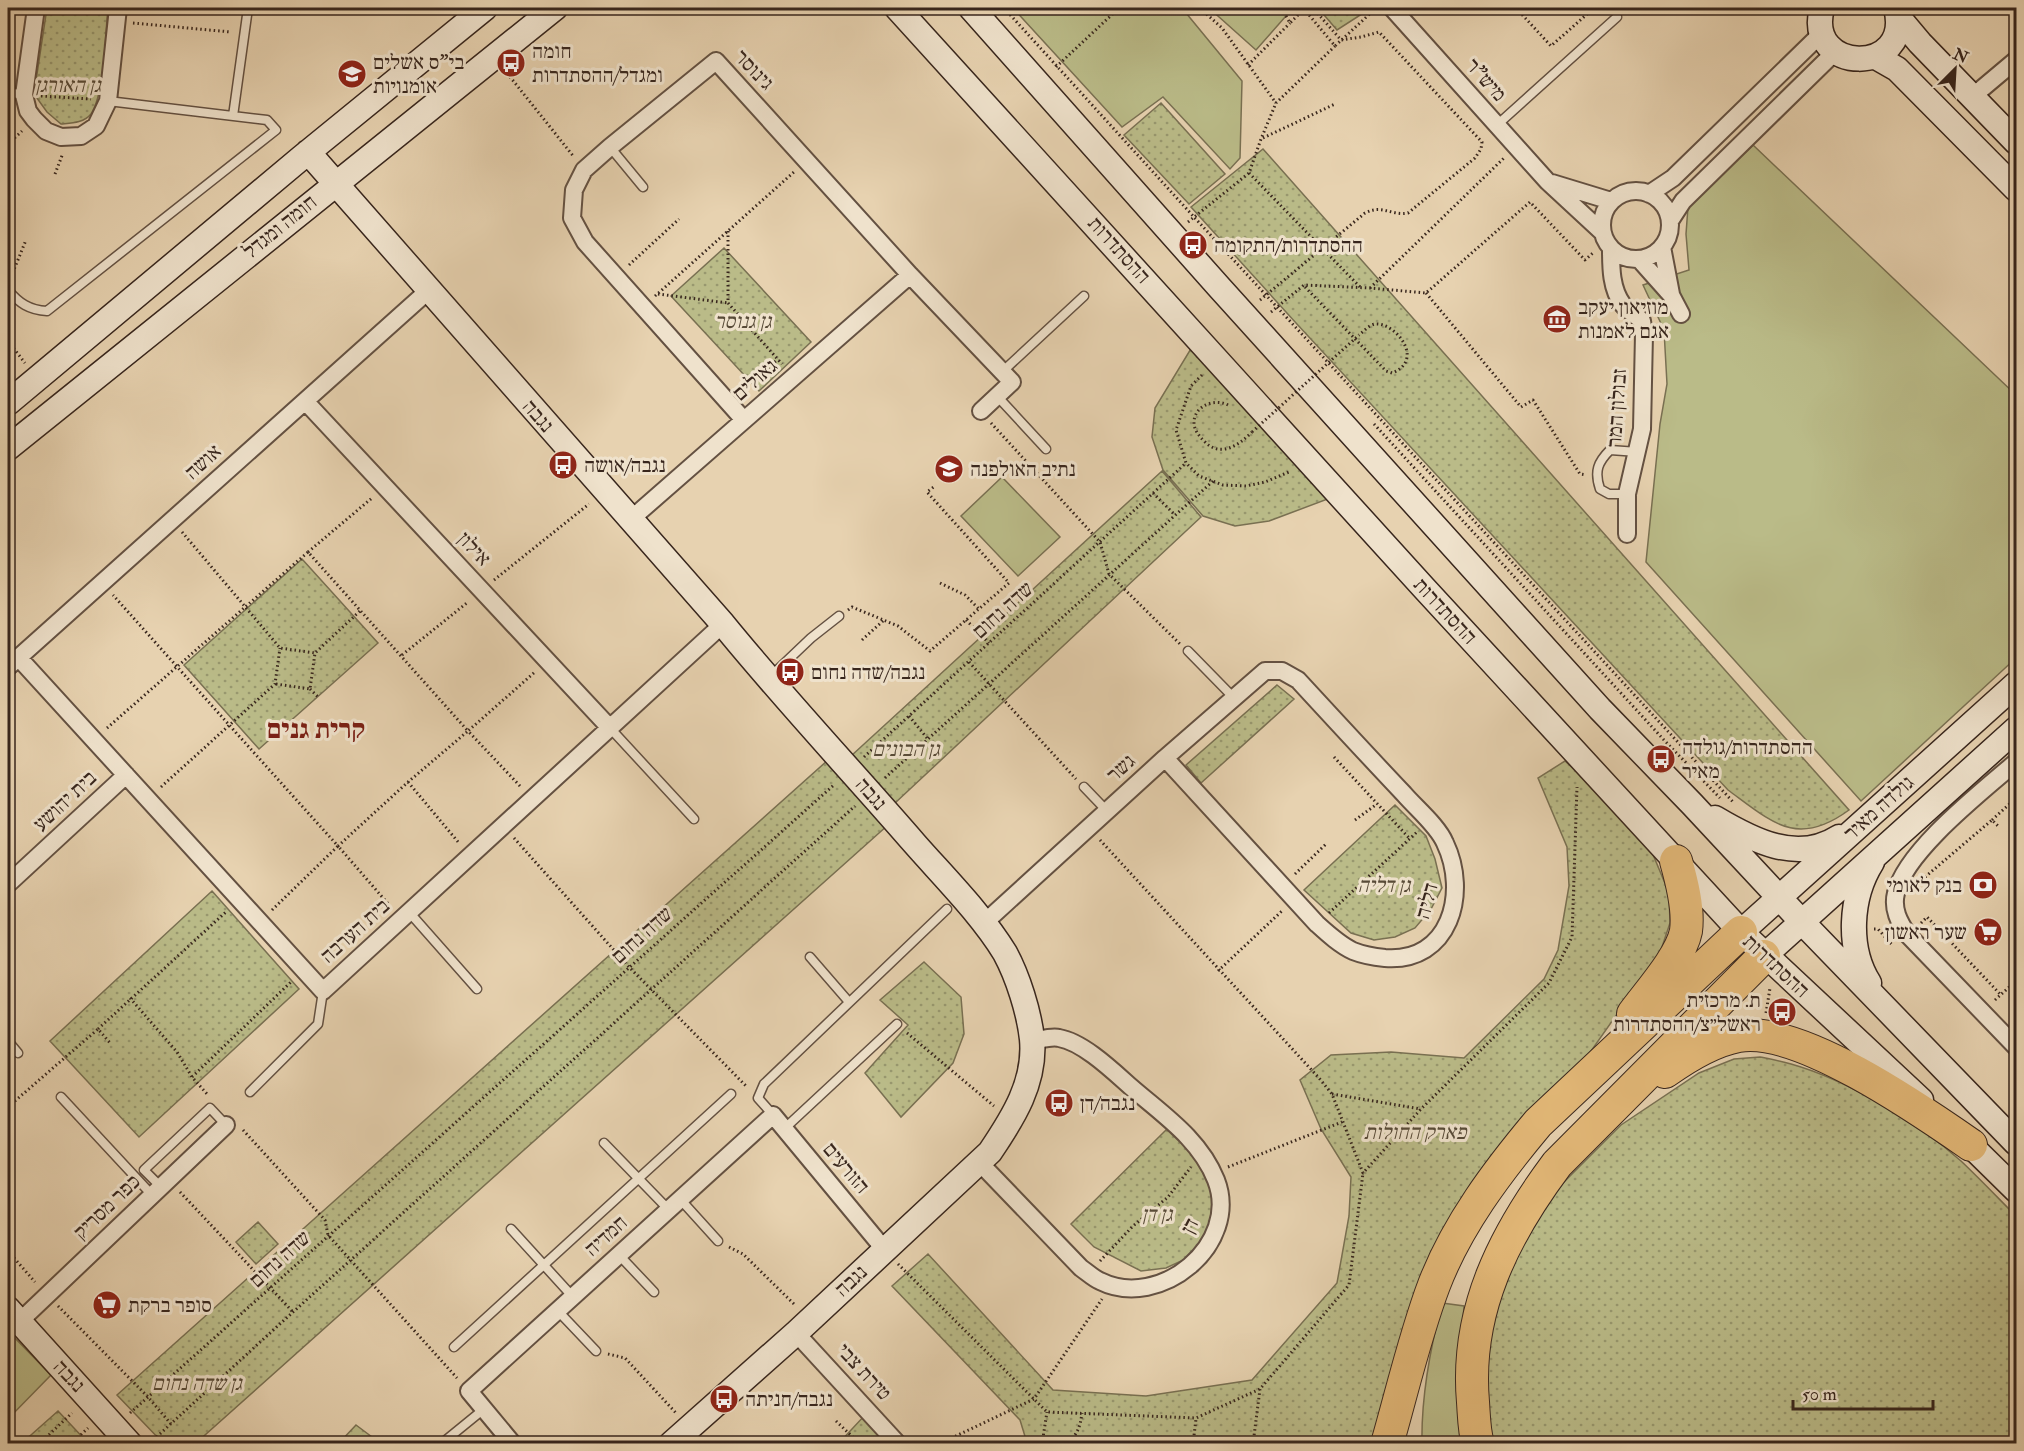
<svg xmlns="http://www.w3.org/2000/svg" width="2024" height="1451" viewBox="0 0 2024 1451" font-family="'IM FELL Double Pica','Frank Ruhl Libre',serif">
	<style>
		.grass { fill: #babb88; stroke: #797052; stroke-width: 1.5 }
		.park { fill: url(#park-dots); stroke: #797052; stroke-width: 1.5 }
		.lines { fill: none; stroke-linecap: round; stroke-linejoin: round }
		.lane-casing { stroke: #645142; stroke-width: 11 }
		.street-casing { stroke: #645142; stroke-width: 20 }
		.secondary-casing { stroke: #38261d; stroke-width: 27 }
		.highway-casing { stroke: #38261d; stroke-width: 34 }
		.path { stroke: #38261d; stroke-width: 3; stroke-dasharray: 1.5 3; stroke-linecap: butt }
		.lane { stroke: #efe2cc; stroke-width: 8 }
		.street { stroke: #efe2cc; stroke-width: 16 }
		.secondary { stroke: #efe2cc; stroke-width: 24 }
		.highway { stroke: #e4b978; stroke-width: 32 }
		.path-bridge { stroke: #38261d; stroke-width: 3; stroke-dasharray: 1.5 3; stroke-linecap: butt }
		.labels { text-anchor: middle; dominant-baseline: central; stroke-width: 6; stroke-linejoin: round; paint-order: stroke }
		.poi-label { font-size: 21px; fill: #38261d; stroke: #efe2cc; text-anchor: start }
		.street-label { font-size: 21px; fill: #38261d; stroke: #efe2cc }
		.park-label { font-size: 21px; font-style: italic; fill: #584b38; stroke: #efe2cc }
		.district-label { font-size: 27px; font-weight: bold; fill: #7a1f14; stroke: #efe2cc }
	</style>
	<defs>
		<pattern id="park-dots" width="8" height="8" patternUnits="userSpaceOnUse" patternTransform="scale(1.5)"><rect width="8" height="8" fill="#babb88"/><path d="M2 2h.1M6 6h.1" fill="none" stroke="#98986f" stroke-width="1.8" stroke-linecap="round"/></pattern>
	</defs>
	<rect width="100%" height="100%" fill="#e7d2b0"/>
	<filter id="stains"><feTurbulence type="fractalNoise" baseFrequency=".00333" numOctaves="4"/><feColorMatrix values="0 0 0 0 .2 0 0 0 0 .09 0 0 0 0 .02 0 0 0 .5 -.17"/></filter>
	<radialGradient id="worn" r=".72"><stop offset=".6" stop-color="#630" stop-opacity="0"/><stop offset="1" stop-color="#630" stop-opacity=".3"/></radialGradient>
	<path class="grass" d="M1013,8H1166L1186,13L1242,81L1240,158L1230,169L1163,97L1122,127Z
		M1209,8H1293L1256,50Z
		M1753,145L2016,395V658L1861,801L1646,562L1660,424L1667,384L1664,330L1643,285L1689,270L1686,234L1688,207Z
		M1002,477L1060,537L1018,576L961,516Z
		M1442,1303L1464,1306L1461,1349L1466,1443L1422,1444C1421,1396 1430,1349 1442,1303Z
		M8,1331L51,1375L8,1419Z"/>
	<path class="park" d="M47,8H108C105,34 105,93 91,114C84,123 71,123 61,124L47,112L34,94Z
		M1318,8H1366L1368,10L1337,30Z
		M1161,103L1225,174L1189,204L1124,135Z
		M1263,149L1849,810C1797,848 1773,823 1728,790L1296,323L1191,207Z
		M724,248L811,342L759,391L671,296Z
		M1195,342L1333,497L1269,521L1235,526L1203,516L1163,470L1152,437L1155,408Z
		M1162,471L1201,517L894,804L851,756Z
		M302,559L378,643L259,749L184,665Z
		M1277,685L1294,699L1201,783L1186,765Z
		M828,760L888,825L196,1443H163L117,1395Z
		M1565,761L1621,811L1649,845L1669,893L1670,923L1660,953L1577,1071L1481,1174L1375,1443H1027L1020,1420L892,1286L928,1254L1053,1390L1146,1396L1252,1380L1337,1283L1349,1216L1351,1177L1321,1129L1300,1080L1331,1055L1391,1052L1464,1058L1544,979L1558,950L1569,886L1567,847L1538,778Z
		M1395,805L1426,836L1435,859L1442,888L1431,909L1415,928L1395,937L1374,940L1351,933L1304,890Z
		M212,891L299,989L139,1137L50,1041Z
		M924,962L961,997L964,1034L953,1063L901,1117L865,1073L908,1025L880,1000Z
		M1760,1057C1770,1059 1781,1061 1791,1064C1848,1080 1917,1122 1961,1161C1980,1179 1998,1198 2016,1216V1443H1479L1491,1307L1537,1216L1563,1183L1621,1125L1699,1073L1734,1059Z
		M1168,1128L1199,1160L1214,1187L1212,1217L1203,1241L1190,1257L1166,1268L1141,1271L1094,1247L1071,1224Z
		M258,1222L278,1244L256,1264L236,1242Z
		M58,1411L88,1443H22Z
		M865,1415L890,1444H838Z
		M356,1425L380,1443H339Z"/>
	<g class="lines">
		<g class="lane-casing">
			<path id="lane" d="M8,92L24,95
				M233,116L248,8
				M1497,125L1617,17
				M610,147L643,187
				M8,290C19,303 29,310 47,311L276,130L267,120L108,101
				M1002,372L1084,296
				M997,396L1046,449
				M1627,494H1609L1600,489C1594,471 1598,462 1610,450L1638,452
				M1188,651L1233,697
				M770,677L811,638L839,616
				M610,728L694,819
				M1084,787L1107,811
				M409,912L477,989
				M810,957L849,1002
				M8,1041L18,1053
				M250,1092L318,1024L323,991
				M61,1097L152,1195
				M773,1115L758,1098L764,1084L947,909
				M784,1129L897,1024
				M604,1143L668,1209
				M161,1187L144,1170L210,1108L226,1125
				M680,1199L718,1241
				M511,1229L573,1297
				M619,1255L654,1292
				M557,1310L596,1351
				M454,1347L731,1094
				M441,1444L484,1409"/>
		</g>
		<g class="street-casing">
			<path id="street" d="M36,8L24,95L28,111L34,119L46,131L61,137L81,136L96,126L108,101L118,8
				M1392,8L1548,182L1602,232
				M1972,97L2016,60
				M1552,183L1611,201
				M1602 225a34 34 0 1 1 68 0a34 34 0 1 1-68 0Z
				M1649,194L1673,178L1822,33
				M1670,221L1683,201L1835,52
				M1662,247L1671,294
				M1611,249C1611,268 1611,289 1623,305C1628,311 1636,315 1642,321L1644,334L1642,429L1627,494V534
				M1639,259L1671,295L1681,314
				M305,401L610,728
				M744,420L585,242L572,218L574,190L584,170L610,147L716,61L910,275L1012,382L981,411
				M630,520L910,275
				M18,657L323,991L723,624
				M8,667L429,290
				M2016,762C1984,790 1905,851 1896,893C1892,909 1899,922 1908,935L2016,1047
				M8,884L126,775
				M983,924L1165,758L1265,671H1282L1298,680C1333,718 1368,756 1404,794C1416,808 1438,826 1445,843C1469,893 1450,963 1385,958C1375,957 1363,955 1353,951C1340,945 1328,934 1317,924L1165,758
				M979,1162L1081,1268C1087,1272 1093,1278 1100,1281C1160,1311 1241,1244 1216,1180C1200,1139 1162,1114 1131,1087C1113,1071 1083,1042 1059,1038C1051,1036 1040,1040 1032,1041
				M19,1322L226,1125
				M796,1333L898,1444
				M513,1444L469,1391L773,1115L884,1249"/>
		</g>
		<g class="secondary-casing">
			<path id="secondary" d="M897,8L1424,588L1741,932L1921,1100
				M971,8L1219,287L1600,709L1692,804L1802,922L2016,1143
				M1822,8C1804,75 1914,76 1896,8
				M1899,18L1920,43L2016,142
				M1876,57L1897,69L2016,189
				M308,152L723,624C784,699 851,770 915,844C944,877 982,915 1005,953C1018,977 1029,1012 1032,1039C1036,1082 1013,1118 990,1152L796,1333L671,1444
				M8,403L301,158L485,8
				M8,448L555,8
				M1715,818C1752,840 1797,864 1839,837
				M1741,932L2016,684
				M1764,956L2016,729
				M1869,983C1847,948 1850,897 1872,862
				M1958,1133L2016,1190
				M8,1309L130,1444"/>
		</g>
		<g class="highway-casing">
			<path id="highway" d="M1633,1014C1649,992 1681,957 1686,931C1689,909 1682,882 1676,861
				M1665,1072C1686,1057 1712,1041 1738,1036C1799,1025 1922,1111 1971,1145
				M1387,1444C1402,1392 1415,1335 1434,1285C1457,1225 1497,1172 1538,1123L1741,932
				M1478,1444C1474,1431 1474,1416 1473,1402C1465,1311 1504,1235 1557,1164L1764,956"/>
		</g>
		<path class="path" d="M8,8L19,9
			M1004,8L1194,217L1734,803
			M1200,8L1222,28L1276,103
			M1516,8L1551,46L1594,8
			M1286,16L1290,23L1304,9L1335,46L1375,9
			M133,23L231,32
			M1248,65L1290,23
			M1056,67L1119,8
			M507,73L574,157
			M41,96L91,99
			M1263,138L1335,104
			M8,144L22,131
			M1249,173L1361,288
			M55,174L63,153
			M1188,222L1249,173L1261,139L1276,103L1335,46
			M728,231V303L782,364
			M629,265L679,219
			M11,277L26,240
			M1305,287L1386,371L1392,373C1426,360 1395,322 1375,324C1369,325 1364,331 1359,335
			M1370,288L1504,158
			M1426,293L1521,407L1533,400L1580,474L1586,475
			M658,294L728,303
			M655,296L794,172
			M1260,300L1365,213C1382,204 1391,216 1408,213L1475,158L1481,149L1482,142L1379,32L1361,37L1341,40L1313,8
			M1271,312L1304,285L1370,288L1426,293L1530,202L1585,260L1594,252
			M8,341L25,363
			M1202,375L1191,386L1176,430L1186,463L1199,476L1223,485L1246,486L1265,482L1289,472
			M741,392L778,359
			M1228,405C1214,398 1193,406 1194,424C1195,431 1199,436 1204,441C1220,458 1238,446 1252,432
			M991,423L1100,542L1109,574L1180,644
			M1374,424L1664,740L1720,798
			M1153,493L1174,514
			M182,532L280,648L315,653
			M308,552L372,498
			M494,580L589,504
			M940,583L965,595L979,609
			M848,610L852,607L898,626L930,651L1009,583L927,492L935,486
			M966,620L989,643
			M862,640L884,620
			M402,655L468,602
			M969,662L1076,779
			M276,684L310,689L315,653L361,610
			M310,689L318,697
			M909,716L927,738
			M107,728L308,552L468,731L408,782L338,846C263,763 188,679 113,595
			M864,757L1186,463
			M1334,757L1410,839
			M885,778L1213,481
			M408,782L459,843
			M520,786L468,731L535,672
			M161,787L275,684L280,648
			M1355,820L1377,804
			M1992,820L2016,798
			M514,838L629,967L747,1087
			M1100,840L1319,1078L1332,1094L1363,1173L1421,1109L1549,983L1572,937L1577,787
			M1295,874L1326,844
			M1925,877L1992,820L1998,826
			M272,910L338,846L390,906
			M1329,913L1417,832
			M1921,923L1927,917L2001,995
			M1874,929H1878L1893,946
			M1218,971L1283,910
			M130,998L177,1052L192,1077L208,1095
			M1995,1000L2016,981
			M1766,1013L1770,988
			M98,1029L227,911
			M907,1033L994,1106
			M192,1077L292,981
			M1332,1094L1421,1109
			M8,1107L98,1029L111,1044
			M243,1130L325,1220L328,1235L457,1378
			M1228,1167L1342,1122
			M180,1192L293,1312
			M729,1247L743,1254L795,1305
			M8,1251L35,1282
			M1100,1261L1133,1226L1168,1197L1191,1167
			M898,1264L1047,1412L1196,1418L1260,1389L1349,1285L1363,1173
			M58,1306L148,1397L171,1424
			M608,1354L625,1358L676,1413
			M130,1413L835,784
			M836,1421L860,1444
			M150,1441L151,1442L293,1312L855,806
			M39,1444L72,1413
			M71,1444L88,1428
			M939,1444L1034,1399L1102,1299
			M1042,1444L1047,1412
			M1065,1444C1078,1435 1080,1427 1082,1413
			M1193,1444L1196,1419
			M1253,1444L1260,1389"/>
		<use href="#lane" class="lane"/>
		<use href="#street" class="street"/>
		<use href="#secondary" class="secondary"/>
		<use href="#highway" class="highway"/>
		<path class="path-bridge" d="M1252,432L1359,335"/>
	</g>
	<defs>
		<g id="bus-disc" transform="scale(1.5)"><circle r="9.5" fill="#8f2418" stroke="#efe2cc"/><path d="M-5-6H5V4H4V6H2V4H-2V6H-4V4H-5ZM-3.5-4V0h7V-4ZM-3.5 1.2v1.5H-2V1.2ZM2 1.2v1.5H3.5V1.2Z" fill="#fff"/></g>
		<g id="school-disc" transform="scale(1.5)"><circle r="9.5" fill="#8f2418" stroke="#efe2cc"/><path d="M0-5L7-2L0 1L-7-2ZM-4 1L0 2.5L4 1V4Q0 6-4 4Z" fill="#fff"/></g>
		<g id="museum-disc" transform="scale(1.5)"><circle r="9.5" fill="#8f2418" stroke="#efe2cc"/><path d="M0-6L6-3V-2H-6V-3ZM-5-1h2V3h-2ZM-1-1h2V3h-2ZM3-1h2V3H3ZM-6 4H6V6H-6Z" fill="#fff"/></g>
		<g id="bank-disc" transform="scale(1.5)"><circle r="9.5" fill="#8f2418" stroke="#efe2cc"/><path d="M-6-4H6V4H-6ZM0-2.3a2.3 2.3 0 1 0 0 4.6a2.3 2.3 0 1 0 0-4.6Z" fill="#fff"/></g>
		<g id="supermarket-disc" transform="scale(1.5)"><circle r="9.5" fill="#8f2418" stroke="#efe2cc"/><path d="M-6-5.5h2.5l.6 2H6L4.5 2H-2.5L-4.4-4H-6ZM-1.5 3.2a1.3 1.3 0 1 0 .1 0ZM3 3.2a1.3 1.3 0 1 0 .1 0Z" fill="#fff"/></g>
	</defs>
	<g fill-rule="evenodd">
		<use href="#bus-disc" x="511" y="63"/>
		<use href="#school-disc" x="352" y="74"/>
		<use href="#bus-disc" x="1193" y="245"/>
		<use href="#museum-disc" x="1557" y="319"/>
		<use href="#bus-disc" x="563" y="465"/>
		<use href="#school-disc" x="949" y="469"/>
		<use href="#bus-disc" x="790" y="672"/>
		<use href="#bus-disc" x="1661" y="759"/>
		<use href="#bank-disc" x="1983" y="885"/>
		<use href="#supermarket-disc" x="1988" y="932"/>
		<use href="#bus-disc" x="1782" y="1012"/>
		<use href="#bus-disc" x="1059" y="1103"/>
		<use href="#supermarket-disc" x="107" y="1305"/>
		<use href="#bus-disc" x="724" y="1399"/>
	</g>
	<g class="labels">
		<g class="poi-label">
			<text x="532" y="51">חומה<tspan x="532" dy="24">ומגדל/ההסתדרות</tspan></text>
			<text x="373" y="62">בי"ס אשלים<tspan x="373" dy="24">אומנויות</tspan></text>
			<text x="1214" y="245">ההסתדרות/התקומה</text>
			<text x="1578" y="307">מוזיאון יעקב<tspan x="1578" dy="24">אגם לאמנות</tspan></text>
			<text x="584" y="465">נגבה/אושה</text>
			<text x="970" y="469">נתיב האולפנה</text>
			<text x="811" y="672">נגבה/שדה נחום</text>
			<text x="1682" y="747">ההסתדרות/גולדה<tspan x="1682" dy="24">מאיר</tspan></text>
			<text x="1962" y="885" text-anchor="end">בנק לאומי</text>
			<text x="1967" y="932" text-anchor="end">שער ראשון</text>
			<text x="1761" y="1000" text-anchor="end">ת. מרכזית<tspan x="1761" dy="24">ראשל״צ/ההסתדרות</tspan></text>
			<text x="1080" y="1103">נגבה/דן</text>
			<text x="128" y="1305">סופר ברקת</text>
			<text x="745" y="1399">נגבה/חניתה</text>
		</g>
		<g class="street-label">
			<text transform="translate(754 70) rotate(46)">גינוסר</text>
			<text transform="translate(1486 80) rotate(48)">מיש"ר</text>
			<text transform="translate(280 227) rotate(-39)">חומה ומגדל</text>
			<text transform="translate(1119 250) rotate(48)">ההסתדרות</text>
			<text transform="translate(755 380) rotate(-41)">גאולים</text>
			<text transform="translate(1617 408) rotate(-86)">זבולון המר</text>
			<text transform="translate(538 416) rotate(49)">נגבה</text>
			<text transform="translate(203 462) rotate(-42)">אושה</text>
			<text transform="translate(474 549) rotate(47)">אילון</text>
			<text transform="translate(1003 610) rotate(-42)">שדה נחום</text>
			<text transform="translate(1445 611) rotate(47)">ההסתדרות</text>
			<text transform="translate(1121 768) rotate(-42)">גשר</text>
			<text transform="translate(871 794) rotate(49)">נגבה</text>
			<text transform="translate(65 801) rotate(-43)">בית יהושע</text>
			<text transform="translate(1879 808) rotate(-42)">גולדה מאיר</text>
			<text transform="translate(1427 901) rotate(-75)">דליה</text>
			<text transform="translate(355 931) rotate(-42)">בית הערבה</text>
			<text transform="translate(642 935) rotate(-42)">שדה נחום</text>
			<text transform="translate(1776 966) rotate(43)">ההסתדרות</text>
			<text transform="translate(846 1168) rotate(50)">הזורעים</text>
			<text transform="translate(107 1207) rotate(-44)">כפר מסריק</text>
			<text transform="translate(1190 1226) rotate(-63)">דן</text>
			<text transform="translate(606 1236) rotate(-42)">חמדיה</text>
			<text transform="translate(280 1259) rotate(-42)">שדה נחום</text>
			<text transform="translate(851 1281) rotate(-43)">נגבה</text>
			<text transform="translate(864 1372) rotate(47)">טירת צבי</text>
			<text transform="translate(69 1376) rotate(47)">נגבה</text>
		</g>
		<g class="park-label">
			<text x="68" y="85">גן האורגן</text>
			<text x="743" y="321">גן גנוסר</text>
			<text x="906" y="749">גן הבונים</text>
			<text x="1384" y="885">גן דליה</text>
			<text x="1415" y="1132">פארק החולות</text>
			<text x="1157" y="1214">גן דן</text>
			<text x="197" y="1383">גן שדה נחום</text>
		</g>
		<g class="district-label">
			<text x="316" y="729">קרית גנים</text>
		</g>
	</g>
	<rect width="2024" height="1451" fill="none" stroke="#e7d2b0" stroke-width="30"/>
	<rect x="9" y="9" width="2006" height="1433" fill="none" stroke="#38261d" stroke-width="3"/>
	<rect x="15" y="15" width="1994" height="1421" fill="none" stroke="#38261d" stroke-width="1.5"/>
	<g transform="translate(1955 69) rotate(24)" stroke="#efe2cc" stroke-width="4.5" paint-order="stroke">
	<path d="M0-4.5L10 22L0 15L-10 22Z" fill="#38261d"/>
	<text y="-9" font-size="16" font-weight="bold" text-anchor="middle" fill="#38261d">N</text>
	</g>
	<path d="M1793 1400v9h140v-9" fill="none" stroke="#38261d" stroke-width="3"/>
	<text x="1802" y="1400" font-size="18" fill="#38261d" stroke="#efe2cc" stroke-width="4.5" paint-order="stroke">50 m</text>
	<rect width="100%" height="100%" filter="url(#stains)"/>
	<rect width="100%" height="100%" fill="url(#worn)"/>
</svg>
